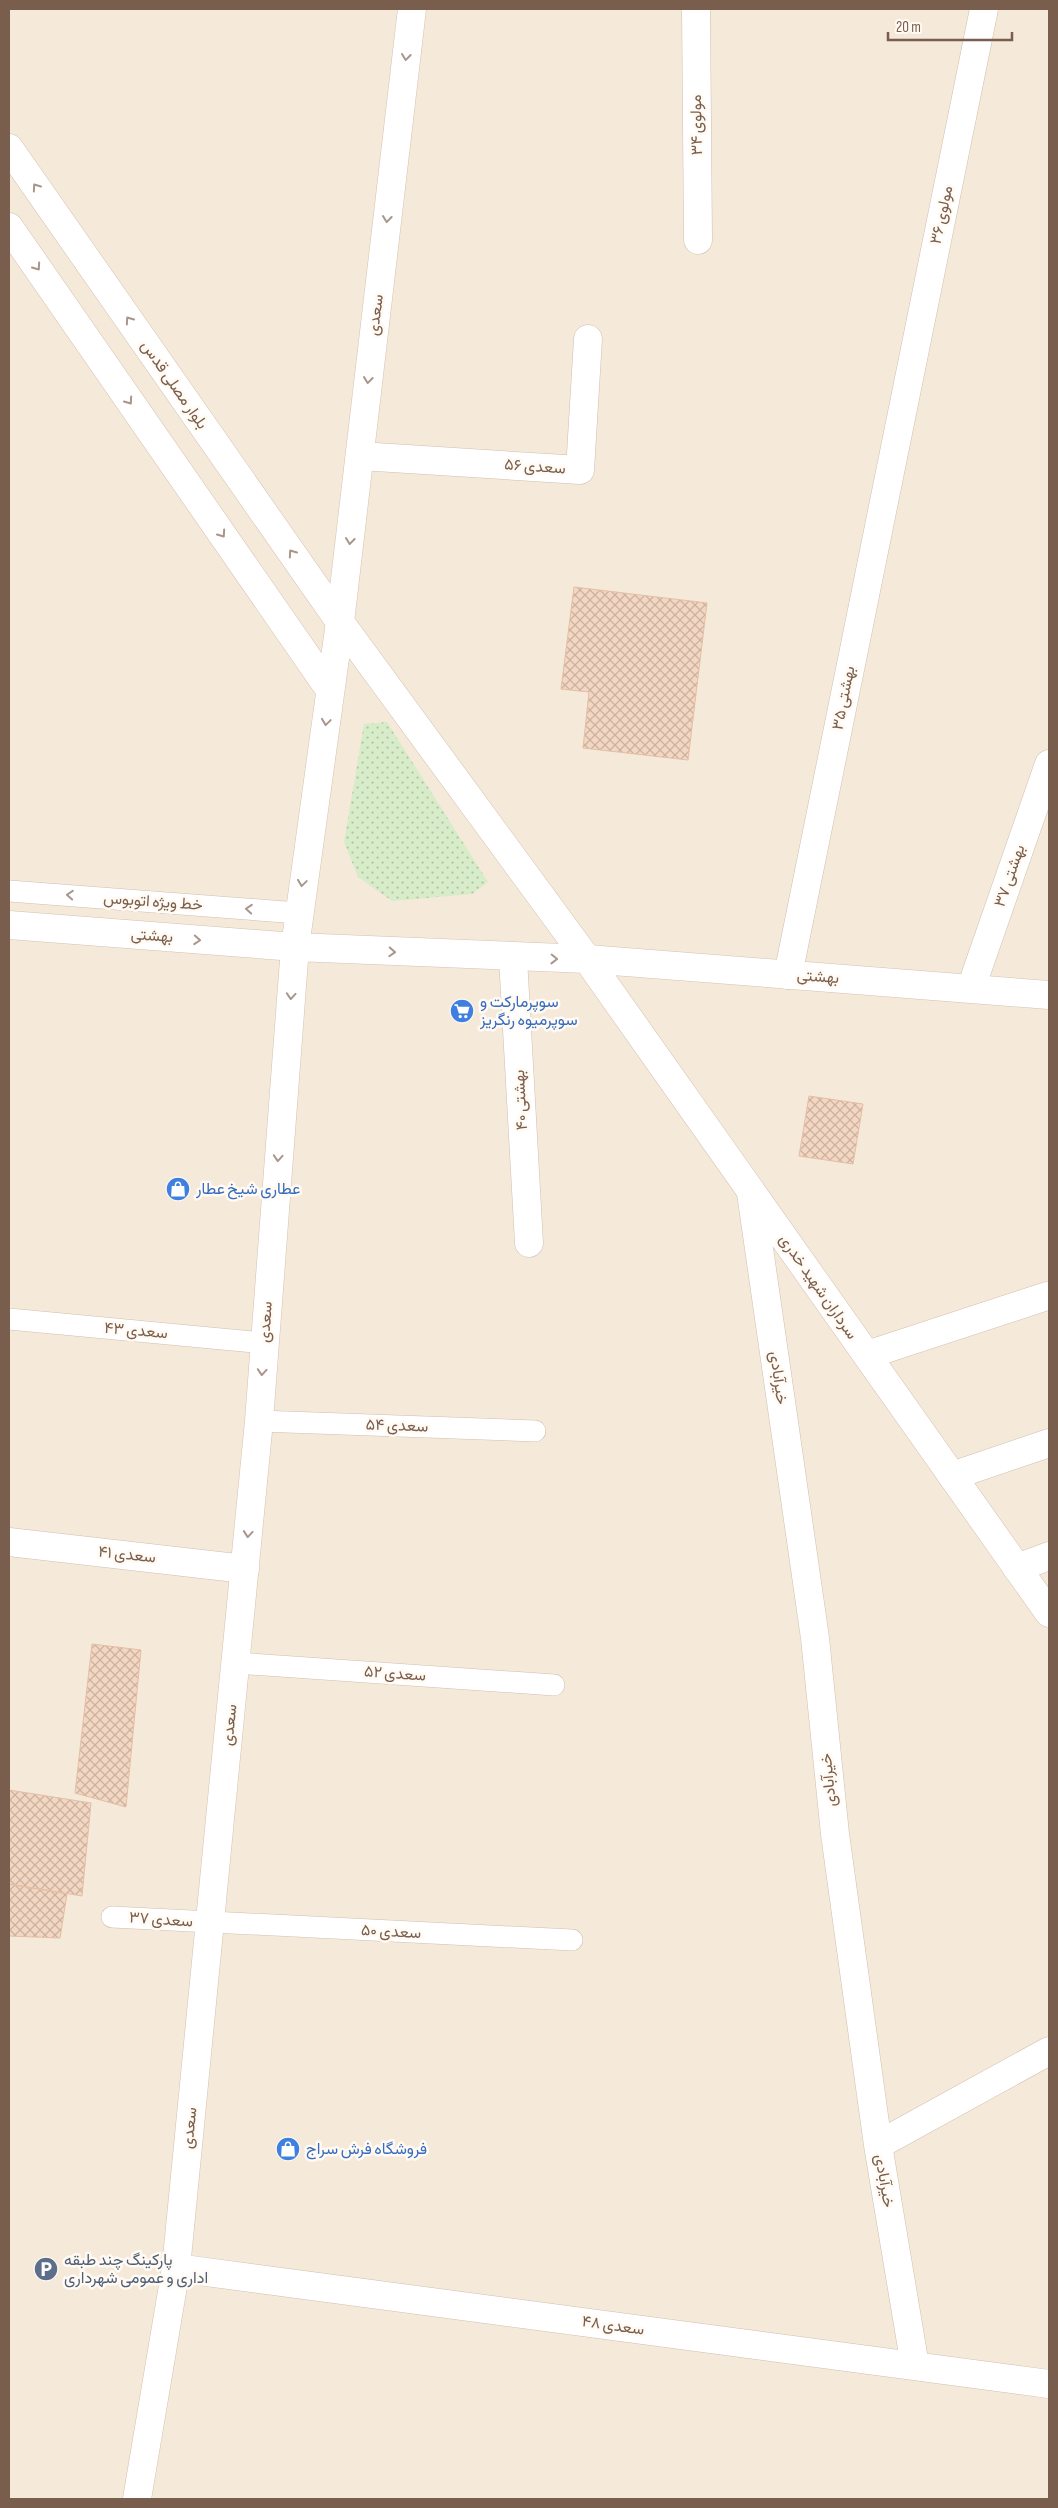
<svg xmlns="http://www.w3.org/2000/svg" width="1058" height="2508" viewBox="0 0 1058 2508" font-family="'Sofia Sans Condensed',Vazirmatn,sans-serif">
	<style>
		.residential { fill: #f5e9da }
		.grass { fill: url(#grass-dots) }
		.building { fill: url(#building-cross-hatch); stroke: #e6bea3 }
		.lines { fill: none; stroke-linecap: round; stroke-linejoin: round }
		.lane-casing { stroke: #d1bfb0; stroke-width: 22 }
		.street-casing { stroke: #d1bfb0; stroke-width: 29 }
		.secondary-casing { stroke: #d6c1b0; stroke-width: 29 }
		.lane { stroke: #fff; stroke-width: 21 }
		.street { stroke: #fff; stroke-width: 28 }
		.secondary { stroke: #fff; stroke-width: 28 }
		.oneway { stroke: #a9968b }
		.labels { text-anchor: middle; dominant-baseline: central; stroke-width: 5; stroke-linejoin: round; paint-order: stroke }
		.street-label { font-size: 16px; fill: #7a5e4d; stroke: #fffaf3 }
		.shop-label { font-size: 16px; fill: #366cbe; stroke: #fffaf3; text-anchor: start }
		.service-label { font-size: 16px; fill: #4e5e75; stroke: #fffaf3; text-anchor: start }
	</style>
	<defs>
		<pattern id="grass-dots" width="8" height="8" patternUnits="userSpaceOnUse" patternTransform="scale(1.25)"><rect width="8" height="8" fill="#d7ecc9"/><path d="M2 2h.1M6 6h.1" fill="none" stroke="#b3c2a5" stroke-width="1.8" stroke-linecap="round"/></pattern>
		<pattern id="building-cross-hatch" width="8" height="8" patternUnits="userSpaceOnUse" patternTransform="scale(1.25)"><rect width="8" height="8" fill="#f3d7c3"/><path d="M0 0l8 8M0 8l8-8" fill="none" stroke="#cab2a1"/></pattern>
	</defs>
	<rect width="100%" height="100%" fill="#fdf7ec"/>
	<path class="residential" d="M9,9H1049V2499H9Z"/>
	<path class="grass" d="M387,722L488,882L472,894L392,901L358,877L344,842L364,724Z"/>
	<path class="building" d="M574,587L707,603L688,760L583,748L589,692L561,689Z
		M809,1096L863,1104L853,1164L799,1156Z
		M92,1644L141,1650L126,1807L75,1793Z
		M9,1790L91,1803L82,1896L9,1884Z
		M9,1884L67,1894L60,1938L9,1936Z"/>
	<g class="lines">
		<g class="lane-casing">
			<path id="lane" d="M9,891L298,913
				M9,1319L264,1343
				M259,1421L535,1431
				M236,1663L554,1685
				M112,1917L572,1940"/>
		</g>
		<g class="street-casing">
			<path id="street" d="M696,9L698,240
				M360,456L580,470L588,339
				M513,958L529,1243
				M788,975L984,9
				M971,988L1049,764
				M751,1193L815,1638L835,1834L878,2145L915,2366
				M867,1355L1047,1296
				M952,1476L1049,1443
				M9,1542L245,1569
				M1017,1568L1049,1556
				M878,2145L1049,2051
				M176,2268L1049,2384"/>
		</g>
		<g class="secondary-casing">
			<path id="secondary" d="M9,148L340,622L587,959L295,947L340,622L412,9
				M9,227L330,690
				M9,925L295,947L259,1421L176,2268L137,2499
				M587,959L1049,1613
				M587,959L1049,995"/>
		</g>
		<use href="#lane" class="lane"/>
		<use href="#street" class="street"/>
		<use href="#secondary" class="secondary"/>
	</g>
	<defs><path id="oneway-chevron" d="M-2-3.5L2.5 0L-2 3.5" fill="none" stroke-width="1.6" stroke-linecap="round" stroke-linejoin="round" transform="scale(1.25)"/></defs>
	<g class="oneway">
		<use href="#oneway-chevron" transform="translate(406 57) rotate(97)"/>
		<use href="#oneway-chevron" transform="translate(36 187) rotate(-125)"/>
		<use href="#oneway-chevron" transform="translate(387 219) rotate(97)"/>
		<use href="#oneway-chevron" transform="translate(37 267) rotate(55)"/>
		<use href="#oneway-chevron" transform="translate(129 320) rotate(-125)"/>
		<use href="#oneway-chevron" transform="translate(368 380) rotate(97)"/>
		<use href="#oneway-chevron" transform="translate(129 401) rotate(55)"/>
		<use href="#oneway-chevron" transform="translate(222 534) rotate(55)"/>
		<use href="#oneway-chevron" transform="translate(350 541) rotate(97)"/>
		<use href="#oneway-chevron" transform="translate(292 553) rotate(-125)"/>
		<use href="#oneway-chevron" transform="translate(326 722) rotate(98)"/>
		<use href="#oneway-chevron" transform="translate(302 883) rotate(98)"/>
		<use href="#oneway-chevron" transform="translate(70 895) rotate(-176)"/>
		<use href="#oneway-chevron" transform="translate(249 909) rotate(-176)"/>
		<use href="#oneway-chevron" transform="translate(197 940) rotate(4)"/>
		<use href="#oneway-chevron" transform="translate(392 952) rotate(3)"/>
		<use href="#oneway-chevron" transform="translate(554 959) rotate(1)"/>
		<use href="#oneway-chevron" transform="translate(291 996) rotate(94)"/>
		<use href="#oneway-chevron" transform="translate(278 1158) rotate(94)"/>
		<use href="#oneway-chevron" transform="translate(262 1372) rotate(94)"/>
		<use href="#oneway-chevron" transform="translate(248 1534) rotate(95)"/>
	</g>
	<defs>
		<g id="supermarket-disc" transform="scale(1.25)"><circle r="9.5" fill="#3f7fe0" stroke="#fffaf3"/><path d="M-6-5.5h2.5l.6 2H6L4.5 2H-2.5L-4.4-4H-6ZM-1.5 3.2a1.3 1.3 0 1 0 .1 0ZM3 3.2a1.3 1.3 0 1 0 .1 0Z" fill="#fff"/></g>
		<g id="shop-disc" transform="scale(1.25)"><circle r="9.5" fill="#3f7fe0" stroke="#fffaf3"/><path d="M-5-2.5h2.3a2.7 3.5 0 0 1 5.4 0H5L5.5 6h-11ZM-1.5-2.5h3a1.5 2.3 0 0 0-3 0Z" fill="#fff"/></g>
		<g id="parking-disc" transform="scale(1.25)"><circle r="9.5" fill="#5c6f8a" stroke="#fffaf3"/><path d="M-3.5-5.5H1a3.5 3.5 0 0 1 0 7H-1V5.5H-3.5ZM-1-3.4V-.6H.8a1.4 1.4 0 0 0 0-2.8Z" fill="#fff"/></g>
	</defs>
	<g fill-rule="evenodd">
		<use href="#supermarket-disc" x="462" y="1011"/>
		<use href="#shop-disc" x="178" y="1189"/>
		<use href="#shop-disc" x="288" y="2149"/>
		<use href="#parking-disc" x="46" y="2269"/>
	</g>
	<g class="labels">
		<g class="street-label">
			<text transform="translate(697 125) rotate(-91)">مولوی ۳۴</text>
			<text transform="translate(942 215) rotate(-78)">مولوی ۳۶</text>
			<text transform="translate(376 315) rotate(-83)">سعدی</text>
			<text transform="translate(174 385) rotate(55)">بلوار مصلی قدس</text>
			<text transform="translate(535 467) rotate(4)">سعدی ۵۶</text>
			<text transform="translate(844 698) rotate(-79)">بهشتی ۳۵</text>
			<text transform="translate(1010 876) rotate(-71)">بهشتی ۳۷</text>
			<text transform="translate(153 902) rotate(4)">خط ویژه اتوبوس</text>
			<text transform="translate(152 936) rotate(4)">بهشتی</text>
			<text transform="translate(818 977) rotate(4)">بهشتی</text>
			<text transform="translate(521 1100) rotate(-93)">بهشتی ۴۰</text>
			<text transform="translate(818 1287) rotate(55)">سرداران شهید خدری</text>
			<text transform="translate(266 1322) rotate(-86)">سعدی</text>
			<text transform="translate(136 1331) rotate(5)">سعدی ۴۳</text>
			<text transform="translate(778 1378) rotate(82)">خیرآبادی</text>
			<text transform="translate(397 1426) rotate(2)">سعدی ۵۴</text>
			<text transform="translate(127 1555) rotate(6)">سعدی ۴۱</text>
			<text transform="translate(395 1674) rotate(4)">سعدی ۵۲</text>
			<text transform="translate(230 1725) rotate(-84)">سعدی</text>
			<text transform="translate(829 1780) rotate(-96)">خیرآبادی</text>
			<text transform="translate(161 1920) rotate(4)">سعدی ۳۷</text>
			<text transform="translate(391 1932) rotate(3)">سعدی ۵۰</text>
			<text transform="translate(190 2128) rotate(-84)">سعدی</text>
			<text transform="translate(884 2181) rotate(80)">خیرآبادی</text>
			<text transform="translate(613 2326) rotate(8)">سعدی ۴۸</text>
		</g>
		<g class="shop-label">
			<text x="480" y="1002">سوپرمارکت و<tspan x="480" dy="18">سوپرمیوه رنگریز</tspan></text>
			<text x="196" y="1189">عطاری شیخ عطار</text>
			<text x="306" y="2149">فروشگاه فرش سراج</text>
		</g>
		<g class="service-label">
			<text x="64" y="2260">پارکینگ چند طبقه<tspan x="64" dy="18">اداری و عمومی شهرداری</tspan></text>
		</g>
	</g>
	<rect width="1058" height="2508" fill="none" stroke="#7a5e4d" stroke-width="20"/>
	<path d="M888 32v8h124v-8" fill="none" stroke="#7a5e4d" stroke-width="2.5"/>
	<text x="896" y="32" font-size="15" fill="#7a5e4d" stroke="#fffaf3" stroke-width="4" paint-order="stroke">20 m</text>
</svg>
